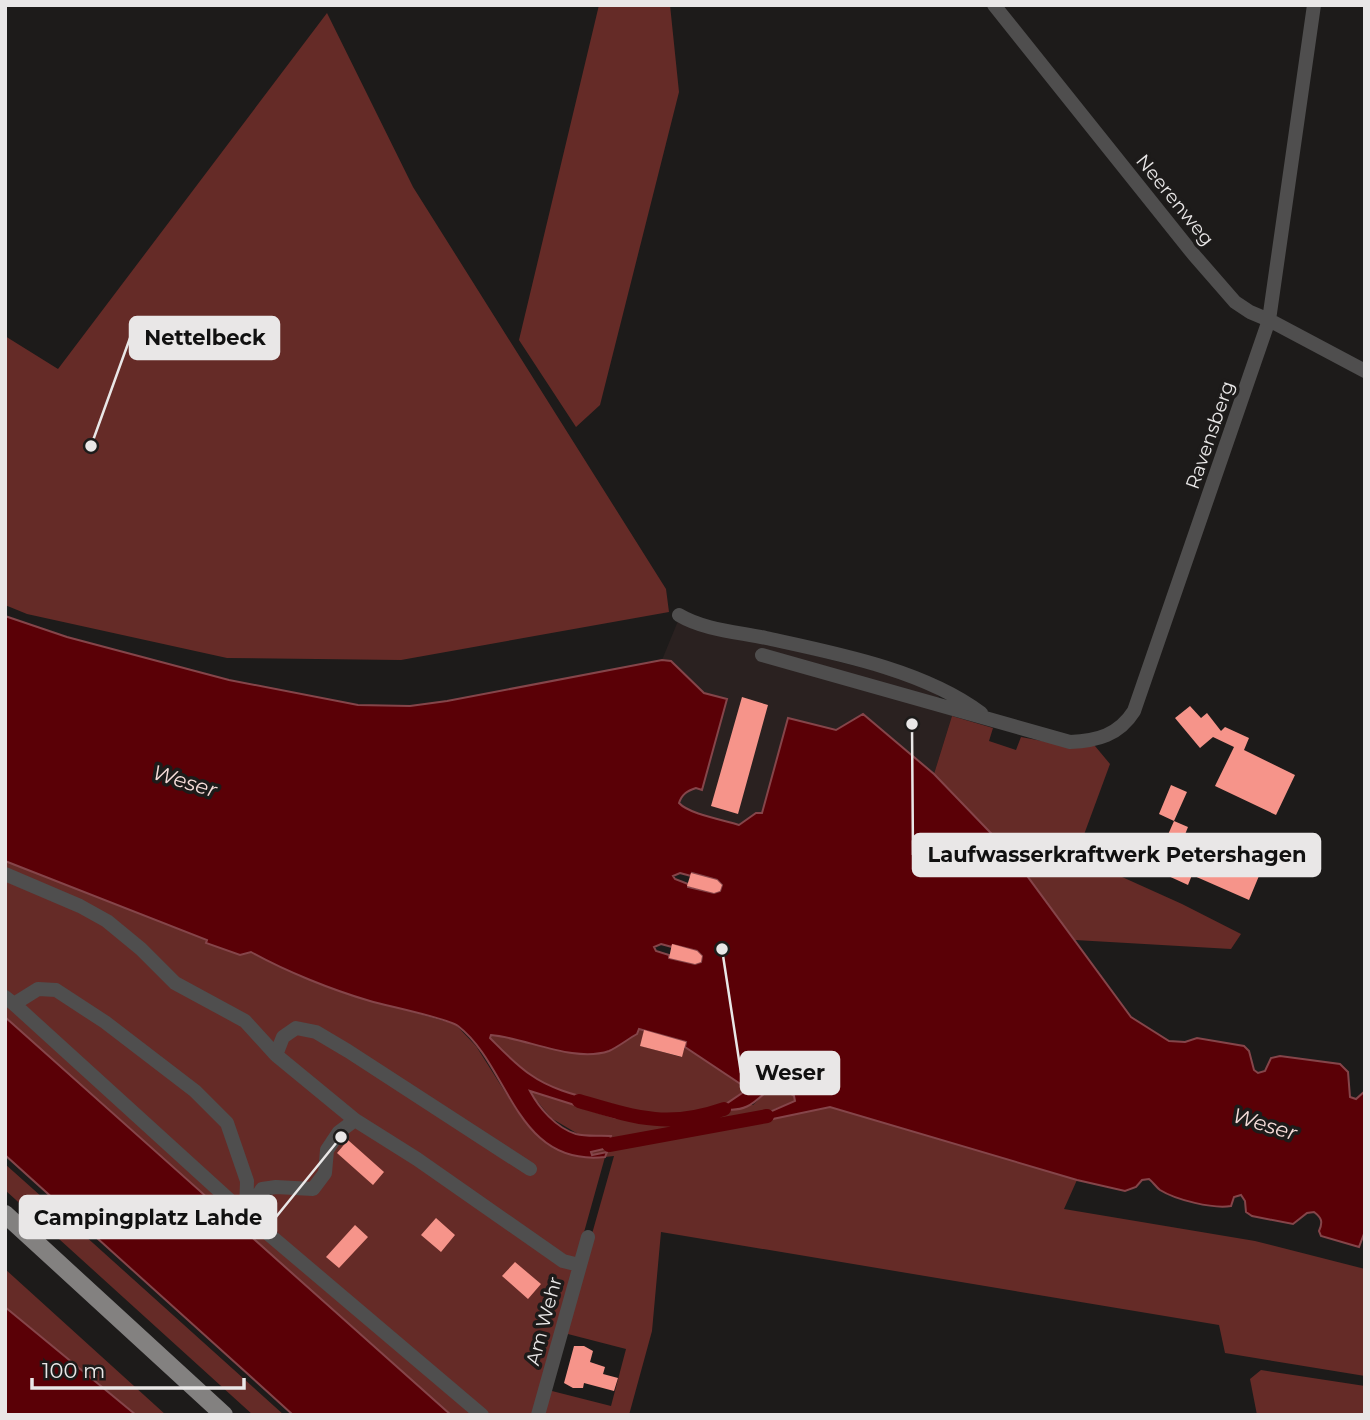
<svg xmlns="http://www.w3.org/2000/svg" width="1370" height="1420" viewBox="0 0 1370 1420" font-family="Montserrat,sans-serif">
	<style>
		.built { fill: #2a2120 }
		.green { fill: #652b27 }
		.water { fill: #5a0006; stroke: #85454a; stroke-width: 2; fill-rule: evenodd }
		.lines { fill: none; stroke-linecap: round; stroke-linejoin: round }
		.canal { stroke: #5a0006; stroke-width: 14 }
		.building { fill: #f6948a }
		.minor { stroke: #4f4e4e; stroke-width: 14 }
		.major { stroke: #838180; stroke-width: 18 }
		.labels { text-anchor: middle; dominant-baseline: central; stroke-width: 7; stroke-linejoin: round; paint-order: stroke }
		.street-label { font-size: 19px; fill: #e9e7e7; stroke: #1d1b1a }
		.water-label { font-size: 21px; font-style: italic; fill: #f6dcd9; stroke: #1d1b1a }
		.leader { fill: none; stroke: #e9e7e7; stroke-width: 2.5 }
		.callout-dot { fill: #e9e7e7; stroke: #1d1b1a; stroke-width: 2.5 }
		.callout { fill: #e9e7e7; stroke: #e9e7e7; stroke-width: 2.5 }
		.callout-label { font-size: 21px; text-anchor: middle; font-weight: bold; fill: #111 }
	</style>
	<rect width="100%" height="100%" fill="#1d1b1a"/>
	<path class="built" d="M678,621L891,675L937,693L943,707L952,716L934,774L863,715L762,814L755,813L739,825L681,807L679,802L681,796L696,788L702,790L704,693L671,661L662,660Z"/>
	<path class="green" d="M599,5H670L679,92L600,405L576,427L519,340Z
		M327,13L413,187L666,589L669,612L401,660L227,658L27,614L5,605V336L58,369Z
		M952,716L993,728L989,741L1016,750L1021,737L1069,746H1095L1110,764L1082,840L1084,851L1091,863L1182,904L1241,934L1231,949L1075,940L1011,854L934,774Z
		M5,861L208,940L251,952L341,992L455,1024L476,1046L521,1117L538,1136L557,1148L575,1156L591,1155L578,1134L551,1118L529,1091L616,1118L578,1106L581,1097L619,1107C590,1098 556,1093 531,1075C516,1065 503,1051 490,1038V1035C525,1038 574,1063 609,1051C618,1047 628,1039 637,1034L639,1029L644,1030L641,1046L681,1057L685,1047L749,1089L726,1104L753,1105L766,1092L789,1093L794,1096L795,1101L767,1112L768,1120L830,1107L1077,1180L1064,1209L1255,1241L1365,1269V1376L1225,1353L1219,1325L661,1232L652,1331L629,1415H542L548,1390L611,1406L626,1349L564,1333L614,1156L605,1157L533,1415H451L5,1017Z
		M5,1164L33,1189L284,1415H253L5,1190Z
		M5,1269L166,1415H136L5,1307Z
		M1261,1370L1365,1386V1415H1257L1250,1379Z"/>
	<path class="water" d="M5,616L67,637L229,680L358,705L410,706L447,701L662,660L671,661L704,693L727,699L702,790L696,788C687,791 682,794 679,803C689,814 723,820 739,825L756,813H762L788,718L836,730L863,714L934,774L1011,854L1131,1017L1169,1041L1185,1042L1197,1038L1244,1046L1249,1051L1254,1070L1258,1073L1265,1071L1271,1058L1280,1056L1340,1064L1348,1072L1350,1097L1356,1099L1365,1091V1231L1359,1247L1321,1236L1319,1231C1323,1222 1322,1218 1314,1212L1307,1213L1293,1224L1252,1216L1246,1212L1245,1201L1241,1195L1234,1197L1231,1206C1213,1209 1176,1200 1160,1190C1156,1187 1153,1182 1149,1179L1142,1180L1136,1187L1125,1191L1077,1180L830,1107L768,1120L767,1113L795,1101L794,1096L789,1093L766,1092C752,1105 743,1112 724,1109L726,1104L748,1089L685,1047L686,1042L639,1029L637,1034C628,1039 618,1047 609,1051C574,1063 526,1038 491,1035L490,1038C503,1051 516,1065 531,1075C556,1093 591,1098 620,1107L580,1097L578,1106L616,1118L530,1091C539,1108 556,1128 576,1134C587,1137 600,1135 611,1136L608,1148L591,1152L592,1155L607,1152L605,1157C515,1167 510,1066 458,1026C447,1018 387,1006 370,1001C332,990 285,971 251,952L240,955L206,943L207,940L5,861ZM680,873L691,876L692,873L717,880L722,885L720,891L714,893L688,887V884L675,879L673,876ZM661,944L672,947L673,945L697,951L702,956L701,962L695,964L669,958V955L656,951L654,947Z
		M5,1017L451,1415H293L271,1395L5,1155Z
		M5,1307L136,1415H5Z"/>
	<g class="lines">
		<path class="canal" d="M579,1101C634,1117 667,1129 724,1109
			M609,1145L767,1116"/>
	</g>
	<path class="building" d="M742,697L768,705L738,814L711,806Z
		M1190,706L1201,718L1207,713L1221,731L1225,727L1249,738L1244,750L1295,775L1276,815L1215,786L1234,747L1213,737L1200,748L1175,718Z
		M1171,785L1187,792L1174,821L1159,814Z
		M1174,821L1188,827L1184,837L1261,871L1249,900L1192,875L1188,885L1153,869Z
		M691,873L717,880L722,885L720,891L714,893L687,886Z
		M672,944L697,951L702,956L701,962L695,964L669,958Z
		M644,1030L686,1042L682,1057L640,1046Z
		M348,1140L384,1172L373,1185L337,1153Z
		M436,1218L455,1235L441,1252L421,1235Z
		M355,1225L368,1237L339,1268L326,1257Z
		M515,1262L541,1284L528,1299L502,1276Z
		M574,1346H584L593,1351L590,1362L605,1367L603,1374L618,1378L614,1391L584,1383L583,1388H573L564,1383Z"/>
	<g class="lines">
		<path class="minor" d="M994,5L1194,255L1235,302L1250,312L1269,320L1365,371
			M679,615C704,630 738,632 766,638C835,653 924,670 981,713
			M762,655L1070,742C1097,741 1119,735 1134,711L1269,320L1314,5
			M5,874L80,906L107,921L141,949L175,983L245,1021L276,1055L355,1120L417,1159L563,1261L579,1265
			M5,997L14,1004L38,989L56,990L105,1022L195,1091L227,1123L247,1181L246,1215
			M14,1004L246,1215L482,1415
			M276,1055L283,1037L296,1028L316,1032L348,1051L530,1169
			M246,1214L262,1189L276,1187L313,1189L325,1173L327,1150L339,1132L355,1120
			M538,1415L588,1237"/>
		<path class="major" d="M5,1214L224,1415"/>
	</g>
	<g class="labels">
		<g class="street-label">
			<text transform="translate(1175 200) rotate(51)">Neerenweg</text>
			<text transform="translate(1210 435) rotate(-71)">Ravensberg</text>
			<text transform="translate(544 1321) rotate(-75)">Am Wehr</text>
		</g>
		<g class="water-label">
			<text transform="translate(185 781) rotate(17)">Weser</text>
			<text transform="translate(1265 1124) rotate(17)">Weser</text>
		</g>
	</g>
	<path class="leader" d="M91 446L130 338M912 724L913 855M722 949L741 1073M341 1137L276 1217"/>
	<g class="callout-dot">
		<circle cx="91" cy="446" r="7"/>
		<circle cx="912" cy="724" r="7"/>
		<circle cx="722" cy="949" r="7"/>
		<circle cx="341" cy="1137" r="7"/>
	</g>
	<g class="callout">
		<rect x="130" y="317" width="149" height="42" rx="7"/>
		<rect x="913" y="834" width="407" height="42" rx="7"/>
		<rect x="741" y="1052" width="98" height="42" rx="7"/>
		<rect x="20" y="1196" width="256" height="42" rx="7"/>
	</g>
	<g class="callout-label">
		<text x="205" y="345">Nettelbeck</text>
		<text x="1117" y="862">Laufwasserkraftwerk Petershagen</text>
		<text x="790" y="1080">Weser</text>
		<text x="148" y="1225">Campingplatz Lahde</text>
	</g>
	<rect width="1370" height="1420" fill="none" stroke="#e9e7e7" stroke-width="14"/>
	<path d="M32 1378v10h212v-10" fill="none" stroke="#e9e7e7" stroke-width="3.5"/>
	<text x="42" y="1378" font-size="21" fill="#e9e7e7" stroke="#1d1b1a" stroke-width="5" paint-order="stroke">100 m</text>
</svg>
